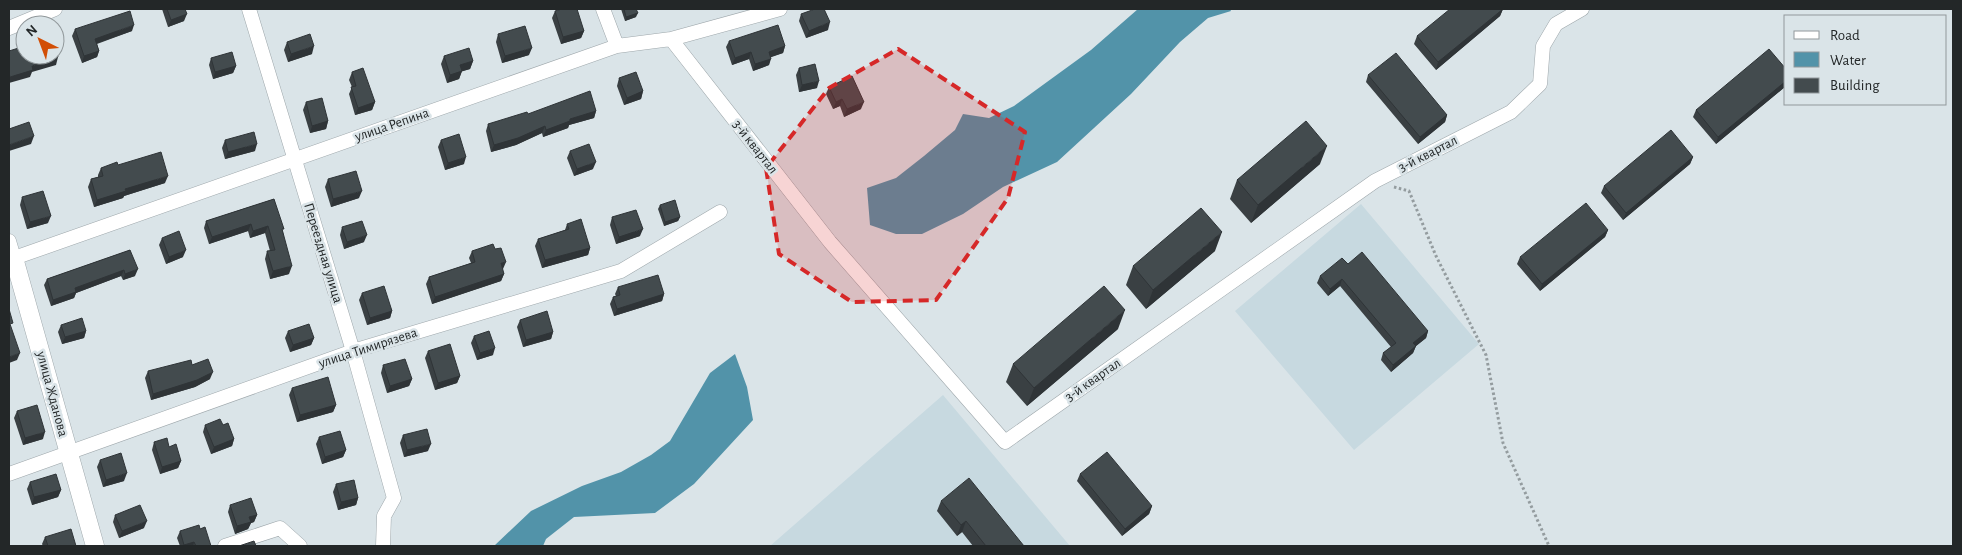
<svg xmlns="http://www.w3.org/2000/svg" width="1962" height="555" viewBox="0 0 1962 555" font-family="'Alegreya Sans',sans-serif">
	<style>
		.built { fill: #c7d9e0 }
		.water { fill: #5293a9 }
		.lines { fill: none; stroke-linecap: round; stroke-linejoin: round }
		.minor-casing { stroke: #9ea7ab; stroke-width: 15 }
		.tertiary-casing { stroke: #9ea7ab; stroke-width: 19 }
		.path { stroke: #949c9f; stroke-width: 3; stroke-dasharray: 2.5 2.5; stroke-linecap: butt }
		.minor { stroke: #fff; stroke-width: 14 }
		.tertiary { stroke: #fff; stroke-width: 18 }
		.wall { fill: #3a4043 }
		.shaded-wall { fill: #2f3437 }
		.building { fill: #434b4e; stroke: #2f3437 }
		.marked { fill: #d62828; fill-opacity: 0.2; stroke: #d62828; stroke-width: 4; stroke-dasharray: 10 6; stroke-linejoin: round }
		.labels { text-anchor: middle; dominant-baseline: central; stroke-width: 5; stroke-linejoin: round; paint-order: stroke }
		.street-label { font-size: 14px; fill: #232728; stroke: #dae4e8 }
	</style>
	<rect width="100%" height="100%" fill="#dae4e8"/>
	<path class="built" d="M1361,204L1479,344L1354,450L1235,311Z
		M943,395L1070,546H770Z"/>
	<path class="water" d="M1138,9H1230L1231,11L1208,18L1180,42L1131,94L1057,162L1003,187L963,214L922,234H896L870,225L867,188L896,178L924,156L955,130L963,114L989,118L1014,106L1091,50Z
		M735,354L747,387L753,420L694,484L655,513L574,517L546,539L543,546H494L531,511L582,486L621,472L651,455L670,441L710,373Z"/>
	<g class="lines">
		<g class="minor-casing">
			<path id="minor" d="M249,9L353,351L394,498L384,516L383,546
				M603,9L617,46
				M9,28L55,9
				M671,39L830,242L1005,442L1375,181L1511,112L1540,84L1543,46L1556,24L1582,9
				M9,241L14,258L617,46L671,39L780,9
				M9,474L353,351L621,271L720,212
				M225,546L280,528L300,546"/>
		</g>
		<g class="tertiary-casing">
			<path id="tertiary" d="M9,260L14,258L95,546"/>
		</g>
		<path class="path" d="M1394,187L1409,191L1436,256L1486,355L1503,443L1549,546"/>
		<use href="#minor" class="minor"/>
		<use href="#tertiary" class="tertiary"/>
	</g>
	<path class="wall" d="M162,9H185L184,21L168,27Z
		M621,9H636V17L625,21Z
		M1503,9L1500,16L1436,70L1414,44L1417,36Z
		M555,11L584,31L581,38L561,44L552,18Z
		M801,14L828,30L806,38L799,21Z
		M75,29L132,31L97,44L99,51L97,57L82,63L72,36Z
		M498,34L529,55L502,63L496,42Z
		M729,41L785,46L783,53L770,57L769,65L753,71L749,59L732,65L726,47Z
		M287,42L312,54L288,62L284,50Z
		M444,56L473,61L470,69L462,71L459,79L447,83L441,64Z
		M211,58L236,66L233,73L213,79L209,65Z
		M799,68L817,88L799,92L796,75Z
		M1786,69V86L1716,144L1693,117L1696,110Z
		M352,72L375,102L372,110L355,115L349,94L352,87L349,80Z
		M1368,75L1447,115L1445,122L1418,144L1366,82Z
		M619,78L643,91L641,99L624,105L617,86Z
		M829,87L861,109L844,117L840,106L833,109L826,94Z
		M306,102L328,121L326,129L310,133L303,110Z
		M596,111L594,118L569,125L568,128L543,137L542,133L516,145L491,152L486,131L488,124L528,114Z
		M225,140L255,151L225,159L222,148Z
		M441,140L464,164L445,170L438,147Z
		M570,151L593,169L574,176L567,158Z
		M1693,157L1690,164L1623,220L1601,193L1604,186Z
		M1320,164L1251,223L1230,199L1237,180Z
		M118,165L165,183L124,196L123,198L94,207L88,187L91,179L98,177V175L101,168Z
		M328,179L359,198L331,207L325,187Z
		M22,197L48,223L27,229L20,205Z
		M274,199L283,232L289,274L270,279L265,259L267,251H270L265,233L250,238L248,231L209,244L204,228L206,221Z
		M660,205L680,217L678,221L664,226L658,209Z
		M612,217L640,236L616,244L610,225Z
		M567,224L590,248L588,255L542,268L535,246L538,239L565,230Z
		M342,227L364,242L344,249L340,235Z
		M1608,230L1605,237L1540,291L1517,264L1520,257Z
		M162,238L183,257L166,264L159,245Z
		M130,250L135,276L123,280L121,276L76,293L74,298L51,306L44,285L47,279Z
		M472,251L503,269H502L504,274L501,281L432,304L426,284L429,277L471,263L469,258Z
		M1215,251L1146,309L1126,285L1133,266Z
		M1348,264L1428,331L1426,338L1416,346L1413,353L1391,372L1381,360L1383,353L1391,347L1340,286L1328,296L1317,283L1320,276Z
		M618,287L664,294L662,301L614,316L610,304L613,297L616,296L615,294Z
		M362,293L392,311L390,318L367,325L359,300Z
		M520,320L553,332L551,339L523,347L517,327Z
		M61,325L86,331L84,338L62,344L58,332Z
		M1118,329L1027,406L1006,382L1013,364Z
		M288,331L314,338L311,345L290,352L285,338Z
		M474,336L493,355L477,360L471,343Z
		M428,351L460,376L457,383L435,390L425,358Z
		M192,365L210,379L195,387L151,400L145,378L148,371Z
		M383,365L412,379L409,386L387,393L381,373Z
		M292,388L336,405L333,412L297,422L289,395Z
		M17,411L43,439L23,445L14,418Z
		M205,425H223L234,439L232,446L211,454L203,432Z
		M403,435L428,451L404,457L400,443Z
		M319,437L346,450L343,457L322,464L316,444Z
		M154,442L169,447L181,461L178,468L160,474L152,450Z
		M100,460L124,481L103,487L97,467Z
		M1080,474L1152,506L1149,514L1122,536L1077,481Z
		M30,482L61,490L58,497L32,505L27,489Z
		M336,484L358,498L356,505L338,510L333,492Z
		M941,501L1024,546H973L962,532L957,536L937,511Z
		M230,505L257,515L254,522L251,523L248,529L235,534L228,512Z
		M115,515L144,528L119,538L113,522Z
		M200,529L211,546H180L177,538L180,531Z
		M45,537L76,546H43L42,544Z"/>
	<path class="shaded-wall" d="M1503,9L1500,16L1436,70L1438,62Z
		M638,13L636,17L625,21L626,17Z
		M187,14L184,21L168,27L171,20Z
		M830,22L828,30L806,38L809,31Z
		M134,25L132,31L92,45L95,39Z
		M584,31L581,38L561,44L563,37Z
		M314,46L312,54L288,62L291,54Z
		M785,46L783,53L766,59L769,52Z
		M532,48L529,55L502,63L505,56Z
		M99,51L97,57L82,63L84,56Z
		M751,52L749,59L732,65L735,58Z
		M58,57L56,65L32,72L30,77L9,83L10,77L32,66Z
		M771,59L769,65L753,71L755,64Z
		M473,61L470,69L457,73L460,65Z
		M236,66L233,73L213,79L215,72Z
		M462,71L459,79L447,83L450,75Z
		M819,81L817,88L799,92L802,85Z
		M1786,81V86L1716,144L1718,137Z
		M643,91L641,99L624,105L627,98Z
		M842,99L840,106L833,109L836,102Z
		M375,102L372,110L355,115L358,108Z
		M864,102L861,109L844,117L847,109Z
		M596,111L594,118L569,125L568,128L543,137L546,130L570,119Z
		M1447,115L1445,122L1418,144L1420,137Z
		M328,121L326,129L310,133L312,126Z
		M545,126L542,133L516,145L491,152L494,145Z
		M34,136L31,144L9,151V145Z
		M257,144L255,151L225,159L228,152Z
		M1327,146L1320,164L1251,223L1258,205Z
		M466,157L464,164L445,170L448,163Z
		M1693,157L1690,164L1623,220L1626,213Z
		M596,162L593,169L574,176L577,169Z
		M168,176L165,183L124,196L123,198L94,207L97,200L125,189Z
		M362,191L359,198L331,207L333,199Z
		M51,216L48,223L27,229L30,222Z
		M680,217L678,221L664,226L665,222Z
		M251,224L248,231L209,244L212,237Z
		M268,226L265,233L250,238L253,231Z
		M643,229L640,236L616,244L619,237Z
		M1608,230L1605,237L1540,291L1542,284Z
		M1222,232L1215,251L1146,309L1153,290Z
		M367,235L364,242L344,249L347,242Z
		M590,248L588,255L542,268L545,260Z
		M186,250L183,257L166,264L169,257Z
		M506,262L503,269L498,271L501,263Z
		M292,266L289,274L270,279L273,271Z
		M138,269L135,276L123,280L125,274Z
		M124,270L121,276L76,293L74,298L51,306L53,300L75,288Z
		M504,274L501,281L432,304L435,297Z
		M1342,279L1340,286L1328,296L1330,289Z
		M664,294L662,301L614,316L617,309Z
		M1125,310L1118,329L1027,406L1034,388Z
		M392,311L390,318L367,325L370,318Z
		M86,331L84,338L62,344L65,337Z
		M1428,331L1426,338L1411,350L1413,343Z
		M553,332L551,339L523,347L526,340Z
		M314,338L311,345L290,352L293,345Z
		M1416,346L1413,353L1391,372L1393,365Z
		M495,348L493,355L477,360L480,353Z
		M20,353L17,360L9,363V357Z
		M213,372L210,379L195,387L151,400L153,394Z
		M460,376L457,383L435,390L438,383Z
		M412,379L409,386L387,393L390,386Z
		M336,405L333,412L297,422L300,415Z
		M45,432L43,439L23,445L25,438Z
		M234,439L232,446L211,454L214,447Z
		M431,444L428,451L404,457L407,450Z
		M346,450L343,457L322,464L325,457Z
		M181,461L178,468L160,474L162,467Z
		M127,473L124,481L103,487L106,480Z
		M61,490L58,497L32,505L34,497Z
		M358,498L356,505L338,510L341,502Z
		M1152,506L1149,514L1122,536L1125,529Z
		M257,515L254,522L251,523L248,529L235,534L237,526L249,517Z
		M147,521L144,528L119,538L122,531Z
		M966,521L962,532L957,536L961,525Z
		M194,542L193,546H184V545Z"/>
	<path class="building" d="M167,9H185L187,14L171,20Z
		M562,9H577L584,31L563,37L555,11Z
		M624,9H636L638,13L626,17Z
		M815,9H824L830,22L809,31L801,14Z
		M1450,9H1503L1438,62L1417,36Z
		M130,11L134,25L95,39L99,51L84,56L75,29Z
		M778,25L785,46L769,52L771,59L755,64L751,52L735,58L729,41Z
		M525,26L532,48L505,56L498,34Z
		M310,34L314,46L291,54L287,42Z
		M25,46V55H55V47L58,57L32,66L33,70L10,77L9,73V51Z
		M469,48L473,61L460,65L462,71L450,75L444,56Z
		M1769,49L1786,69V81L1718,137L1696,110Z
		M232,52L236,66L215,72L211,58Z
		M1396,53L1447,115L1420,137L1368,75Z
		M815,64L819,81L802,85L799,68Z
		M363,68L375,102L358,108L351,87L356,86L352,72Z
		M636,72L643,91L627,98L619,78Z
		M852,76L864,102L847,109L842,99L836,102L829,87Z
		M590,91L596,111L570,119V121L546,130L545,126L518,138L494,145L488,124L527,112L528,114Z
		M322,98L328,121L312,126L306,102Z
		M1306,121L1327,146L1258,205L1237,180Z
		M29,122L34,136L9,145V129Z
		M1671,130L1693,157L1626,213L1604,186Z
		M254,132L257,144L228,152L225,140Z
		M459,134L466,157L448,163L441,140Z
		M589,144L596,162L577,169L570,151Z
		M161,152L168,176L125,189L126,191L97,200L91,179L103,176L101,168L117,162L118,165Z
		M356,171L362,191L333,199L328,179Z
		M43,191L51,216L30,222L22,197Z
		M274,199L284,229H282L292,266L273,271L267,251L275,250L268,226L253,231L251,224L212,237L206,221Z
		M675,200L680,217L665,222L660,205Z
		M1586,203L1608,230L1542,284L1520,257Z
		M1201,208L1222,232L1153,290L1133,266Z
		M636,210L643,229L619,237L612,217Z
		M581,219L590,248L545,260L538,239L569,229L567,224Z
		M362,221L367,235L347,242L342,227Z
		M179,231L186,250L169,257L162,238Z
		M493,244L495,249L501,248L506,262L501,263L504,274L435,297L429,277L475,262L472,251Z
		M130,250L138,269L125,274L124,270L75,288L76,292L53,300L47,279Z
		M1362,252L1428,331L1413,343L1416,346L1393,365L1383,353L1396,343L1342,279L1330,289L1320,276L1342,258L1348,264Z
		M658,275L664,294L617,309L613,297L620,295L618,287Z
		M384,286L392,311L370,318L362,293Z
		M1104,286L1125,310L1034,388L1013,364Z
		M9,309L13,323L10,324L20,353L9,357Z
		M547,311L553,332L526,340L520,320Z
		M82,318L86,331L65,337L61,325Z
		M309,324L314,338L293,345L288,331Z
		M489,331L495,348L480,353L474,336Z
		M450,344L460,376L438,383L428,351Z
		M208,359L213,372L197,380L153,394L148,371L191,360L192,365Z
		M405,359L412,379L390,386L383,365Z
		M328,377L336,405L300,415L292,388Z
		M37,405L45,432L25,438L17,411Z
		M220,419L223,425L228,423L234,439L214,447L205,425Z
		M427,429L431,444L407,450L403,435Z
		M340,431L346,450L325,457L319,437Z
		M167,438L169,447L176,444L181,461L162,467L154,442Z
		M1107,452L1152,506L1125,529L1080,474Z
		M121,453L127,473L106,480L100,460Z
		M56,474L61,490L34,497L30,482Z
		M969,478L1024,546H986L966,521L961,525L941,501Z
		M354,480L358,498L341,502L336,484Z
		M251,498L257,515L249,517L251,522L237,526L230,505Z
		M140,505L147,521L122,531L115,515Z
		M199,525L200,529L205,527L211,546H196L194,542L184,545L180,531Z
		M71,529L76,546H48L45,537Z
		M254,541L256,546H239Z"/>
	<path class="marked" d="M898,49L1025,132L1008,198L936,300L852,302L779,254L766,168L829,88Z"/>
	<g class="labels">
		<g class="street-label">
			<text transform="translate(392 125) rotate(-19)">улица Репина</text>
			<text transform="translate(755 147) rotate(52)">3-й квартал</text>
			<text transform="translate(1428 154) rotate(-27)">3-й квартал</text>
			<text transform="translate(323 253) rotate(73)">Переездная улица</text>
			<text transform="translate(368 348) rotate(-18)">улица Тимирязева</text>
			<text transform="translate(1093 380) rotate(-35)">3-й квартал</text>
			<text transform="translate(52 394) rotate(75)">улица Жданова</text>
		</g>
	</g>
	<rect width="1962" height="555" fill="none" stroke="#232728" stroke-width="20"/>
	<rect x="1784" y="15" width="162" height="90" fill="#dae4e8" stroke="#91989b"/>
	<rect x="1794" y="31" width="25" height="8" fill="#ffffff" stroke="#91989b"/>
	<text x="1830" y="40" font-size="15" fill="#232728">Road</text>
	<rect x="1794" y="52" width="25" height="15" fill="#5293a9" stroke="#91989b"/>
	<text x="1830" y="65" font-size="15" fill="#232728">Water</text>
	<rect x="1794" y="78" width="25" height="15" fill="#434b4e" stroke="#91989b"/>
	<text x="1830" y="90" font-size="15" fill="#232728">Building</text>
	<g transform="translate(40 40) rotate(318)"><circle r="24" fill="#dae4e8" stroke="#91989b"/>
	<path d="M0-4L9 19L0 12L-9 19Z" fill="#d24e05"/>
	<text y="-8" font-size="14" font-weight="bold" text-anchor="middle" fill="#232728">N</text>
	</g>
</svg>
